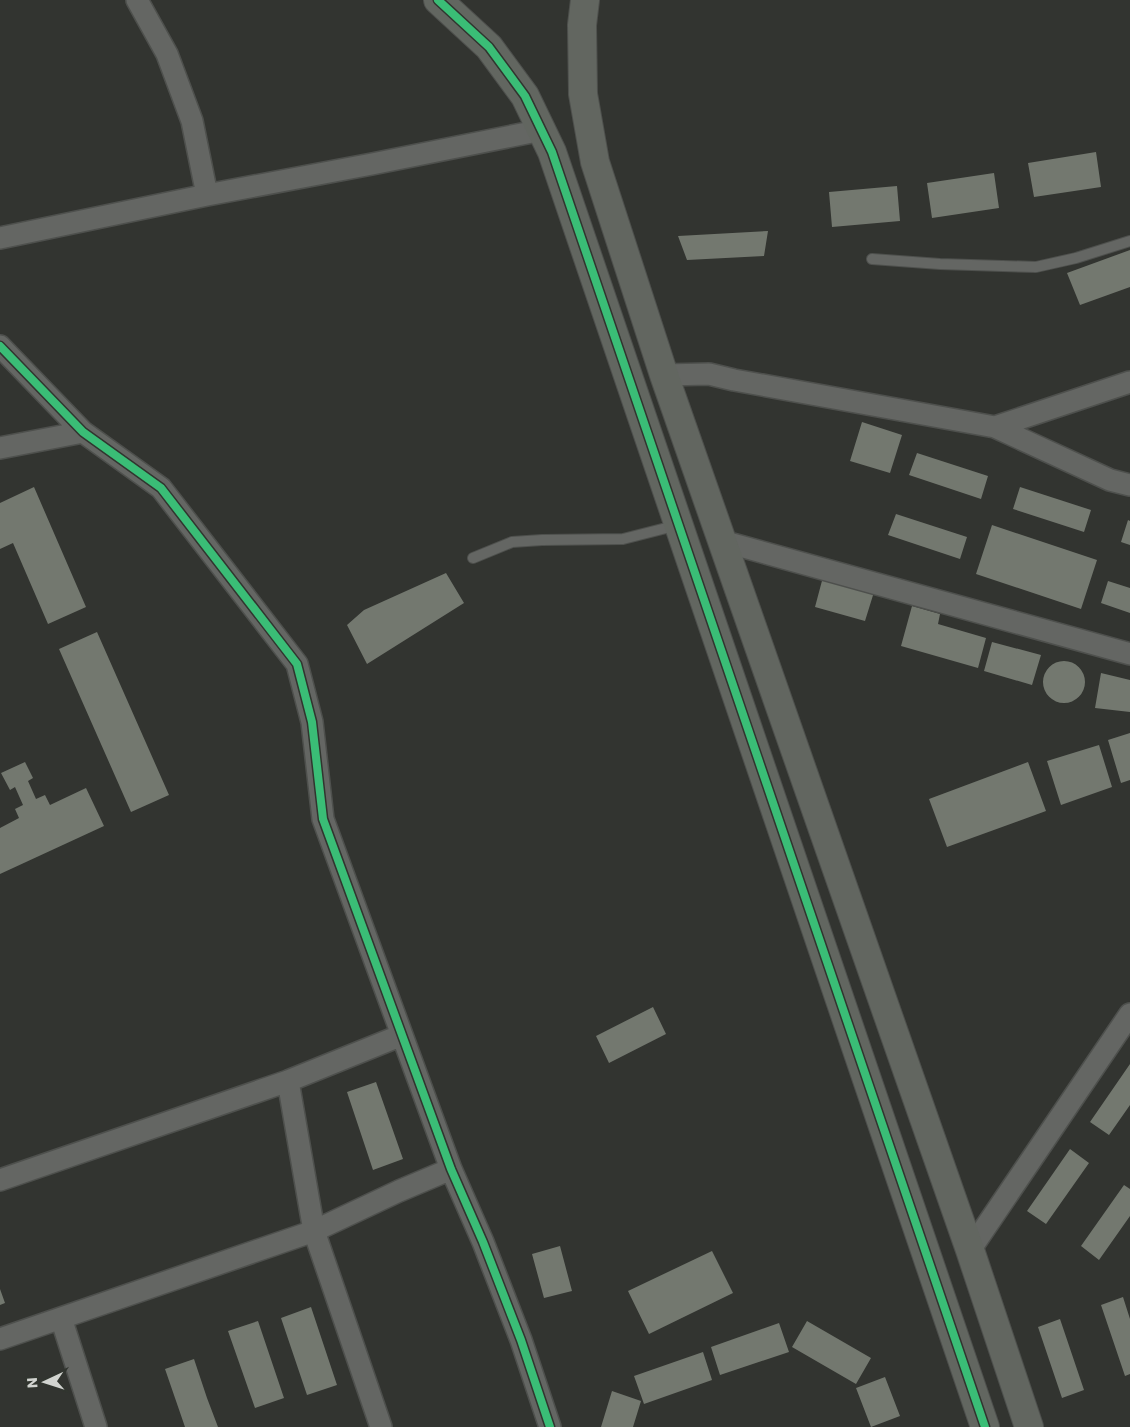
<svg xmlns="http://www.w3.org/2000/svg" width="1130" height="1427" viewBox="0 0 1130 1427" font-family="Poppins,sans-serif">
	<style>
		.building { fill: #73786f }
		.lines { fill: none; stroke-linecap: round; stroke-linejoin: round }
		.lane-casing { stroke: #4e504d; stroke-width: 12 }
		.street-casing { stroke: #4e504d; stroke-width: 24 }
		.secondary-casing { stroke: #4e504d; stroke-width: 30 }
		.lane { stroke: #646663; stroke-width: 10 }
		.street { stroke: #646663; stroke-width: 21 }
		.secondary { stroke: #626660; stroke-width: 28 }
		.cycleway-casing { stroke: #31352f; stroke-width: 11 }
		.cycleway { stroke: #3abd76; stroke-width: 8 }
	</style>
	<rect width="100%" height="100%" fill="#323430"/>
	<path class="building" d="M1096,152L1101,187L1034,197L1028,163Z
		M994,173L999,208L932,218L927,183Z
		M897,186L900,221L832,227L829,192Z
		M768,231L764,256L687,260L678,236Z
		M1130,250V287L1080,305L1067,273Z
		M862,422L902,435L890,473L850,461Z
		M917,453L988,476L981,499L909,475Z
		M34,487L86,607L48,624L13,543L0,549V503Z
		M1020,487L1091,510L1084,532L1013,509Z
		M896,514L967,537L960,559L888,535Z
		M1128,520L1130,521V545L1121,542Z
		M992,525L1097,560L1081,609L976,574Z
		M446,573L464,603L367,664L347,625L364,610Z
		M823,577L874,592L865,621L815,607Z
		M1108,581L1130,588V613L1101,603Z
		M912,606L940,614L938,624L986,638L978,668L901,646Z
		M97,632L169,795L131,812L59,649Z
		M992,642L1041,655L1032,685L984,671Z
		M1043 682a21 21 0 1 1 42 0a21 21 0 1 1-42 0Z
		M1101,673L1130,680V712L1095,708Z
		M1130,733V780L1121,783L1108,740Z
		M1099,745L1112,787L1061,805L1047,761Z
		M25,762L33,778L28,781L36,799L45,795L50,805L86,788L104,826L0,874V828L19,818L15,809L23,805L15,787L10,790L1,773Z
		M1028,762L1046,811L947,847L929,799Z
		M653,1007L666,1034L609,1063L596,1036Z
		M1130,1064V1105L1109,1135L1090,1122Z
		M376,1082L403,1159L373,1170L347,1092Z
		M1070,1149L1089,1163L1046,1224L1027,1211Z
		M1124,1185L1130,1189V1216L1099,1260L1081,1246Z
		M560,1246L572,1291L544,1298L532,1254Z
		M712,1251L733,1293L649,1334L628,1291Z
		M0,1289L5,1303L0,1305Z
		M1123,1297L1130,1319V1374L1125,1376L1101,1305Z
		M311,1307L337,1385L307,1395L281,1318Z
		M1060,1319L1084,1390L1062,1398L1038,1327Z
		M258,1321L284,1398L255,1408L228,1331Z
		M807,1321L871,1358L856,1384L792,1347Z
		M779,1323L789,1352L720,1375L711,1347Z
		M703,1352L712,1380L644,1404L634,1376Z
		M194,1359L207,1398L218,1427H185L165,1369Z
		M885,1377L900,1416L871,1427L856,1388Z
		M612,1391L641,1401L633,1427H601Z"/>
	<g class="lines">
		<g class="lane-casing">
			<path id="lane" d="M872,259L940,264L1036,267L1076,258L1130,241
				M473,558L512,542L542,540L623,539L678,525"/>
		</g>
		<g class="street-casing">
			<path id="street" d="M137,0L167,54L192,121L207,195
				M0,238L207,195L372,164L542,130
				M0,346L83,432L161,488L297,664L312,722L323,819L451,1169L483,1242L521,1340L550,1427
				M664,375L709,374L734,380L995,427L1110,480L1130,485
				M995,427L1130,382
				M0,448L83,432
				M722,541L1130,654
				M288,1081L314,1231L381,1427
				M0,1180L288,1081L402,1035
				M970,1250L1130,1014
				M61,1318L96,1427
				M0,1339L314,1231L399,1191L451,1169"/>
		</g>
		<g class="secondary-casing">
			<path id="secondary" d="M438,0L489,47L525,96L552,152L985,1427
				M585,0L582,25L583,94L595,162L664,375L970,1250L1029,1427"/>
		</g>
		<use href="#lane" class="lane"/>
		<use href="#street" class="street"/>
		<use href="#secondary" class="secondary"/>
		<g class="cycleway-casing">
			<path id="cycleway" d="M438,0L489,47L525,96L552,152L985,1427
				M0,346L83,432L161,488L297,664L312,722L323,819L451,1169L483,1242L521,1340L550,1427"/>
		</g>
		<use href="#cycleway" class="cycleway"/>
	</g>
	<g transform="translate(45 1382) rotate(266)" stroke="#31352f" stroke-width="4" paint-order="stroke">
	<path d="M0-4L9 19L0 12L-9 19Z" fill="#d2d4d0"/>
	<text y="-8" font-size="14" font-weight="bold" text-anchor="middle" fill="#d2d4d0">N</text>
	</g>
</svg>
